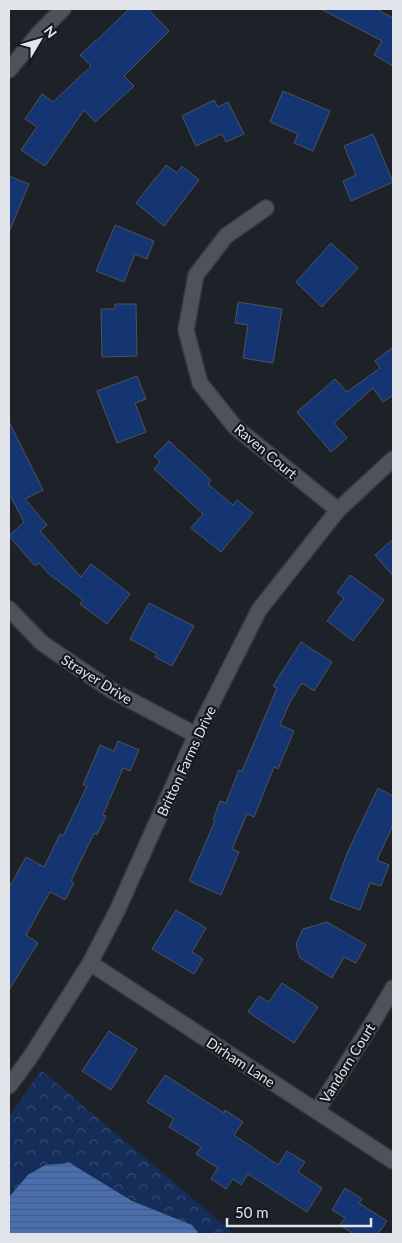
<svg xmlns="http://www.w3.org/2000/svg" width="402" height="1243" viewBox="0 0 402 1243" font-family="Lato,sans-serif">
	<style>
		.park { fill: url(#park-crowns) }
		.water { fill: url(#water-rules) }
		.building { fill: #143572; stroke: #4e535b }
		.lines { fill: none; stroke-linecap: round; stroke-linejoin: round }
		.street-casing { stroke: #373b40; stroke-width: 18 }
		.street { stroke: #4e535b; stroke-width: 15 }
		.labels { text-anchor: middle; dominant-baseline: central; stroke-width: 4.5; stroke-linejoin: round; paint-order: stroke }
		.street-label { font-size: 14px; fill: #e1e4e8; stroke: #14181e }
	</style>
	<defs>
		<pattern id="park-crowns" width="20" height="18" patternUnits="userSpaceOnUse" patternTransform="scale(1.25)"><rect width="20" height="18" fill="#152d59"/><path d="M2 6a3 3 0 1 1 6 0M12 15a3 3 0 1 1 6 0" fill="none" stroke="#374b71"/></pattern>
		<pattern id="water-rules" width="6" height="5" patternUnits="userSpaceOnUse" patternTransform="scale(1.25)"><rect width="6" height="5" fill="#4a6fb1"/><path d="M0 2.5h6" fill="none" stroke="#475a7c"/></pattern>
	</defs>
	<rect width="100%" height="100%" fill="#1d2128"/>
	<path class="park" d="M41,1070L235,1234H9V1117Z"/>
	<path class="water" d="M70,1163L132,1201L192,1225L199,1234H9V1197L28,1175L45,1165Z"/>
	<path class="building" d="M129,9H148L169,31L124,76L134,86L95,122L84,110L45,166L21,150L37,127L25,119L42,94L53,102L91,66L80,55L96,40V41Z
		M321,9H376L393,18V66L374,55L382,41Z
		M283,91L330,111L313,151L294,143L298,134L270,122Z
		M214,100L218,107L228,102L244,134L226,142L222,134L196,146L182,116Z
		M373,134L393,182L351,201L343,181L356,175L344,146Z
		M166,165L177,173L182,166L199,180L164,226L136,203Z
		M9,176L29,184L9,232Z
		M115,225L154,241L147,259L135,254L124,282L96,271Z
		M331,243L358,268L322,307L296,282Z
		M238,302L282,309L273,363L243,358L248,325L235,323Z
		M115,304H136L137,356L102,357L101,309H115Z
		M393,347V395L383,402L373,388L334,423L347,438L331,452L297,412L335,379L347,392L380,368L375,361Z
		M137,376L146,399L135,403L146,432L117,443L97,391Z
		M9,422L43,490L25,499L47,525L40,531L81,577L91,564L130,594L107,624L80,604L83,600L49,574L39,563L35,566L9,536L24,522L9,493Z
		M169,441L211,480L208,484L233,505L237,500L253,513L221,552L191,528L203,514L154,469L160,462L154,456Z
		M393,539V576L375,555Z
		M350,575L384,600L353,641L327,621L344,598L337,593Z
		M149,603L194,626L172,666L155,657L157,654L130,639Z
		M301,642L332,662L314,691L302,683L290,702L280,725L294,731L278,769L274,767L254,817L247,814L232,849L239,852L221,895L189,881L215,821L213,820L220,801L226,803L239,770L242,771L277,688L273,686Z
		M118,741L139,750L130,771L123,768L103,815L106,816L97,835L94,833L71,881L74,883L65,900L50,892L26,935L38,943L9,990V888L26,857L44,867L60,834L63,836L87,786L83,785L100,745L114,751Z
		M378,788L393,796V825L377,860L389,865L381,886L370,883L360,910L330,899L348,851Z
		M176,910L206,928L192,952L203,959L194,974L152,949Z
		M327,922L366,945L356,963L344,957L332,978L300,958L296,944L303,929Z
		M282,983L318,1007L294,1043L248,1012L259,996L269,1002Z
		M109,1031L137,1049L111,1090L82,1071Z
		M165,1075L224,1113L225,1110L243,1122L234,1135L278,1165L287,1151L305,1162L298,1172L322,1188L307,1212L248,1174L241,1185L233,1179L226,1189L211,1179L218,1168L196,1154L201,1147L169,1127L174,1119L147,1102Z
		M345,1188L362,1199L359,1203L387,1221L378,1234H354L340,1225L345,1218L332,1210Z"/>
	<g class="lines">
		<g class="street-casing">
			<path id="street" d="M9,70L40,32L63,9
				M266,208L226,236L196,275L186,330L200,383L235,427L338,510
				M9,609L42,643L111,690L196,735
				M90,963L393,1161
				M9,1086L31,1056L90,963L117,911L196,735L259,610L338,510L393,459
				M317,1111L376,1017L393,988"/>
		</g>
		<use href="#street" class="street"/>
	</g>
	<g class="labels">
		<g class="street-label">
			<text transform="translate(266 451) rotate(40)">Raven Court</text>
			<text transform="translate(97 679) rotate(32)">Strayer Drive</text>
			<text transform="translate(186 761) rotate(-65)">Britton Farms Drive</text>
			<text transform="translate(241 1062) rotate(33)">Dirham Lane</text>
			<text transform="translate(347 1063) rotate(-58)">Vandorn Court</text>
		</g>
	</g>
	<rect width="402" height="1243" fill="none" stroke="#e1e4e8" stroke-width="20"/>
	<g transform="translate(40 40) rotate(52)" stroke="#14181e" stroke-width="4" paint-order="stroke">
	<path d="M0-4L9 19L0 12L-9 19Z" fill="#e1e4e8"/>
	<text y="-8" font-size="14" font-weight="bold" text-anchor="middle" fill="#e1e4e8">N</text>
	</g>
	<path d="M227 1218v8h144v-8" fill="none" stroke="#e1e4e8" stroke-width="2.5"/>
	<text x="235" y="1218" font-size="15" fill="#e1e4e8" stroke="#14181e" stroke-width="4" paint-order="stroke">50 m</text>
</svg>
